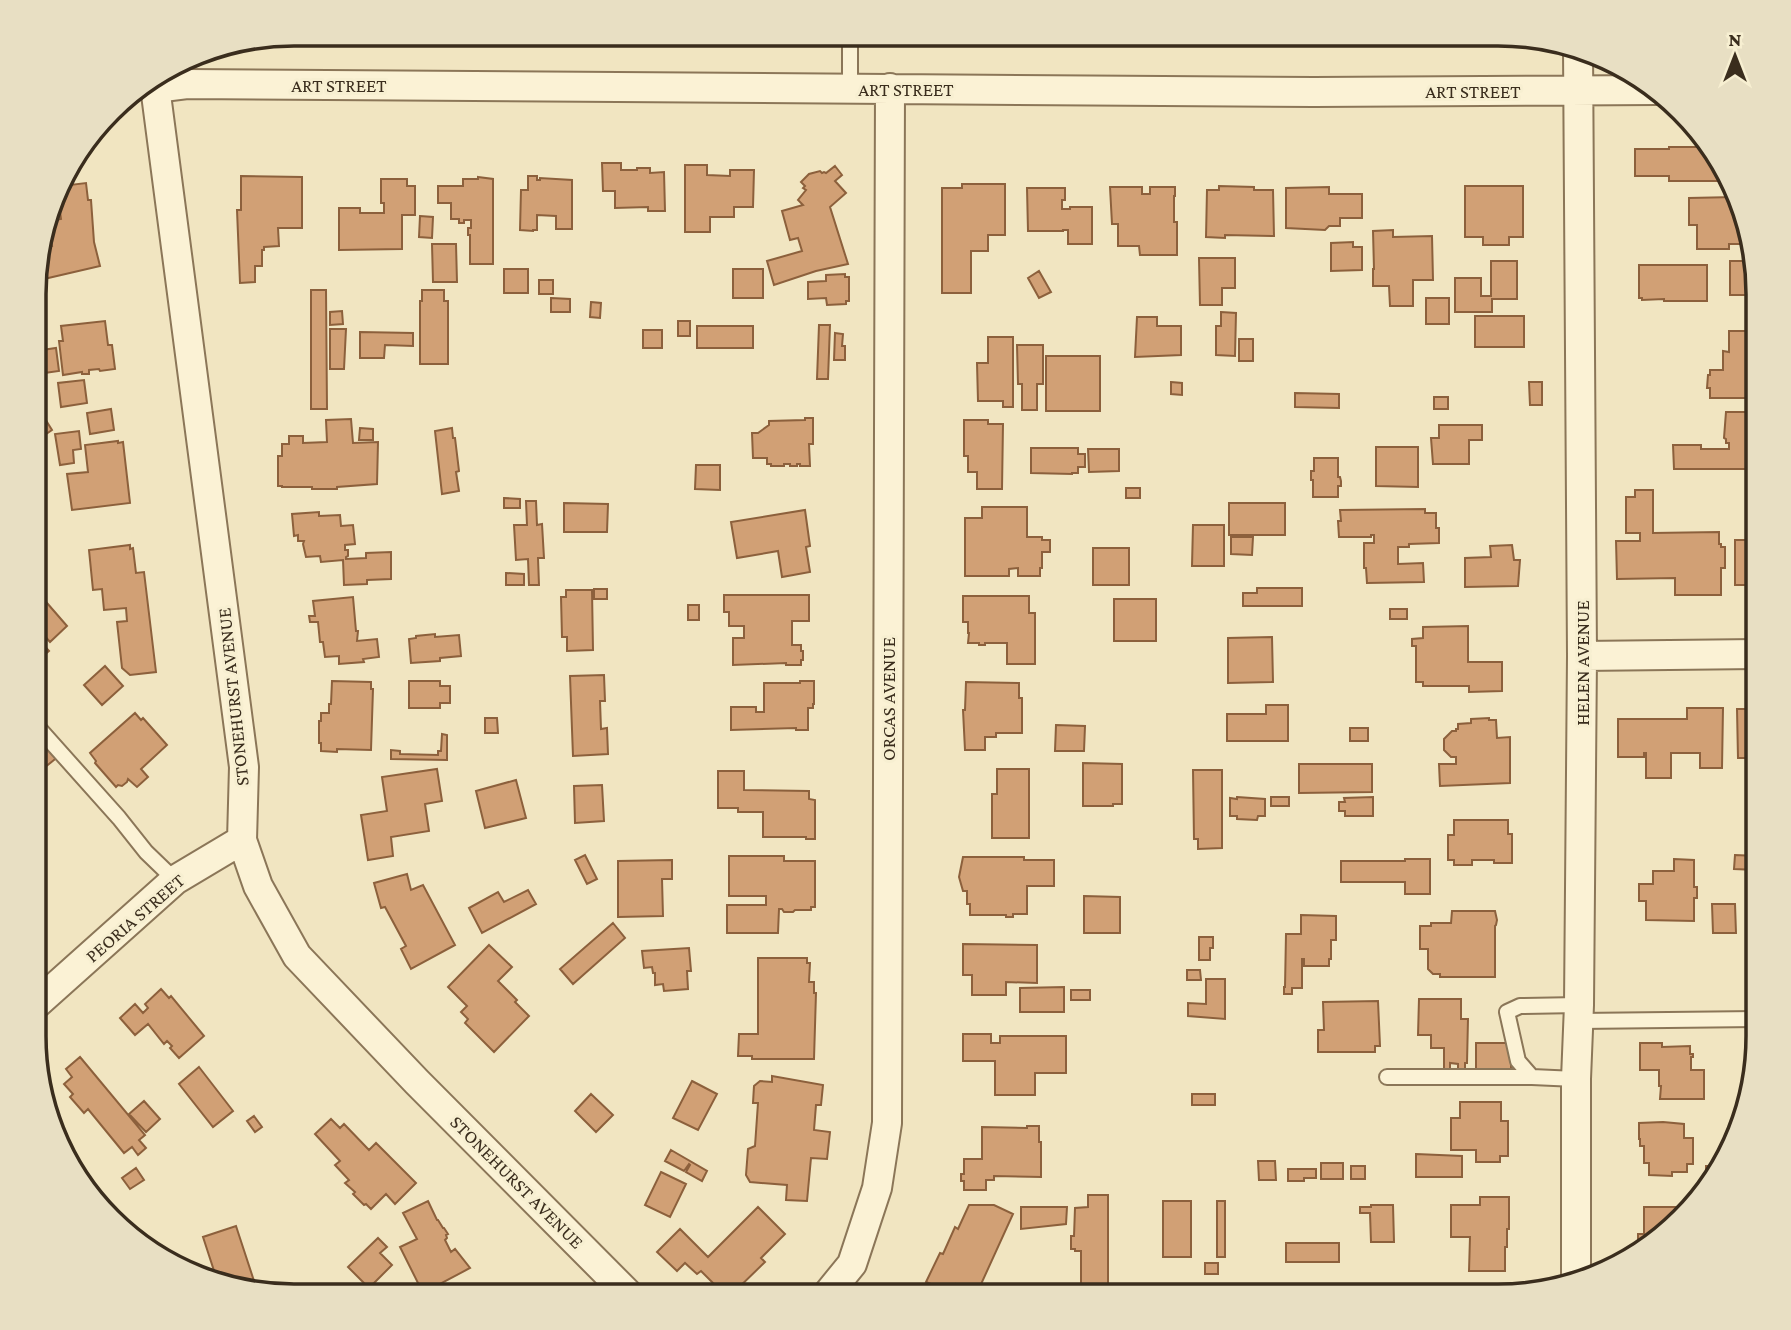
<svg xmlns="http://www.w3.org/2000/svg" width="1791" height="1330" viewBox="0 0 1791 1330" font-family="'Crimson Pro',serif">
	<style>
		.building { fill: #d1a075; stroke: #8c603c; stroke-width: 2 }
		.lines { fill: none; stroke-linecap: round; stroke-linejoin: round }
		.service-casing { stroke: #8b7658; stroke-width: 18 }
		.minor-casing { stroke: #8b7658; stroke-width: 32 }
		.service { stroke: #fbf2d5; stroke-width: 14 }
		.minor { stroke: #fbf2d5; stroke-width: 28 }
		.labels { text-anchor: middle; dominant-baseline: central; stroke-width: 6; stroke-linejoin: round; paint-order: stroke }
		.street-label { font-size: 19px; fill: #3a2d1d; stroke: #f7efd1 }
		.rim { fill: none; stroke: #3a2d1d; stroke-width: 3.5 }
	</style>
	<rect width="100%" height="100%" fill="#f1e5c1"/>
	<path class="building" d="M1669,147H1707L1732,181H1669V176H1635V149H1669Z
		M602,163H621V170H637V168H650V173L664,172L665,211H648V207L615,208V191H603Z
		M685,165H707V175L730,176V170H754L753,207H734V217H710V232H685Z
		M835,166L842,175L835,181L846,193L830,207L848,264L816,271L774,285L767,261L802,251L798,238L790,240L782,211L803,205L798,200L806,190L803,188L805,186L801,182L809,174L820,171L822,173L824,172L826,173Z
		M241,176L302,177V228H278L279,246L264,247V250H262V266H255V282L240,283L237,210H241Z
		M528,176H537V180H540V178L572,180V229H556V216L537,215V230H533V231L520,230L521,190H528Z
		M478,177L493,179V264H470V235H468V228H471V220H464V223H459V219H451V203H438V186H463V179H478Z
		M381,179H407V186H415V215H402V249L339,250V208H360V213H384V203H381Z
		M86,183L88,200H91L94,242L100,266L44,279L43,273L36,275V259L39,250L52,246L47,224L49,221L61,219L59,205L63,204L61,186Z
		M962,184H1005V235H988V251H971V293H942V188H962Z
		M1219,186L1254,187V190H1273L1274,236L1225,235V238L1206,237L1207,190H1219Z
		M1465,186H1523V237H1509V245H1483V237H1465Z
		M1110,187H1142V194H1150V187H1175V196H1174V222H1177V255H1140L1139,246H1118V224H1112Z
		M1329,187V194H1362V218H1340V226H1329L1325,230L1286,228V188Z
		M1027,188H1065V200H1062V209H1070V207H1092V244H1068V230H1063V231H1028Z
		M1735,197L1744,234V244H1729V249H1697V225H1689V198Z
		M420,216L433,217L432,238L419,237Z
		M1393,230V237L1432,236L1433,280H1413V306H1390L1389,286H1373V269H1374L1373,231Z
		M1353,242V247H1362V270L1331,271V243Z
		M432,244H456L457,282H433Z
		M1199,258H1235V288H1222V305H1200Z
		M1491,261H1517V299H1492V312H1455V278H1481V296H1491Z
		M1730,261H1750L1758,295H1730Z
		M1639,265H1707V301H1664V299L1642,300V298H1639Z
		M504,269H528V293H504Z
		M733,269H763V298H733Z
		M1039,271L1051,292L1039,298L1028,278Z
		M845,274V277H849V301H846V304L827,305L826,298L808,299V282L826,281V275Z
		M539,280H553V294H539Z
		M311,290H326L327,409H311Z
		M422,290H444V301H448V364H420V301H422Z
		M551,298L570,299V312H551Z
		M1426,298H1449V324H1426Z
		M591,302L601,303L600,318L590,317Z
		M342,311L343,324L330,325V312Z
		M1221,312L1236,313L1235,356L1216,355V326H1221Z
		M1475,316H1524V347H1475Z
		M1137,317H1157V326H1181V355L1135,357Z
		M105,321L108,345H112L115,369L100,371L99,369L89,370V374H82V372L63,375L59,341H63L61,326Z
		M678,321H690V336H678Z
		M819,325H830L828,379H817Z
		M697,326H753V348H697Z
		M330,329H346L344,369H330Z
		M643,330H662V348H643Z
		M1729,331H1750V351H1758V395H1752V398H1710V388H1707L1708,375H1710V370H1723V351L1729,352Z
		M360,332L413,333V346L385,345L384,358H360Z
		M835,333L843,334L842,346H845V360H834Z
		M988,337H1013V407H1003V401H978L977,363H988Z
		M1239,339H1253V361H1239Z
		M1017,345H1043V384H1037V410H1022V384H1018Z
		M56,348L59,371L37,374L35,351Z
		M1046,356H1100V411H1046Z
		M84,380L87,403L61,407L58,383Z
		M1171,382L1182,383V395L1171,394Z
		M1529,382H1542V405H1530Z
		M1295,393L1339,394V408L1295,407Z
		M1434,397H1448V409H1434Z
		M111,409L114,430L90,434L87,413Z
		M1756,411H1758V469H1674L1673,445H1701V449H1729V443H1726V439L1724,438L1726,412H1756Z
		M42,414L52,430L36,441L35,418Z
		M805,418H813V444H809L810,466H800V464H797V466H790V464H784V466H771V464H767V458H753L752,433H758L769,425V421L805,420Z
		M351,419L353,443L378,442L377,484L337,487V489H312V487H282V486H278V456H282V444H289V436H303V443L327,442L326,420Z
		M964,420H988V424H1003L1002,489H977V472H968V456H964Z
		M1439,425H1482V440H1469V464H1433L1431,438H1439Z
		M360,428L373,429V440H359Z
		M452,428L453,438H455L459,471L456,472L459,491L442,494L435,431Z
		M79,431L81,449L73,450L74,463L60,465L55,434Z
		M118,441V443L123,442L130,503L72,510L67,474L88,472L85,445Z
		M1376,447H1418V487L1376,486Z
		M1031,448H1078V454H1085V467H1078V473H1072V474L1031,473Z
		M1088,449H1119V471L1089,472Z
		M1314,458H1338V477H1340L1341,481V486H1338V497H1313V480H1311V471H1314Z
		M696,465H720V490L695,489Z
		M1126,488H1140V498H1126Z
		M1635,490H1653V533L1719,532V544H1721V547H1725V568H1721V595H1675V578L1617,579L1616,541H1640V533H1626V497H1635Z
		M504,498L520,499V508H504Z
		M526,501H536L537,525L542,524L544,558H538L539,585H529L528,559L516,560L514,525H527Z
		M564,503L608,504L607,532H564Z
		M1229,503H1285V535H1229Z
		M982,507H1027V537H1042V540H1050V552H1042V568H1040V576H1018V568L1009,569V576H965V518H982Z
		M1425,509V513H1436V528H1439V543L1409,544V547H1398V564L1423,563L1424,582L1367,583L1366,568H1364V543H1374V535H1371V537H1339L1338,521H1341L1340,510Z
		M805,510L810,546L806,547L810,572L782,577L778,551L737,558L731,522Z
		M319,512V516L340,515L341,526L353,525L355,544L345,545V550H348V556L346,557V559L366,558V553L391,552V579L367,580V584L344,585L343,560L321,562L320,556L306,557L303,544L304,541H298V535L294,536L292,514Z
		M1756,517H1758V585H1735V540H1755Z
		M1193,525H1224V566H1192Z
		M1231,537H1253L1252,555L1231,554Z
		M130,545V549L133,548L136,573L144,572L156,672L130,675L122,668L117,622L127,621L126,608L104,610L102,589L93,590L89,550Z
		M1512,545L1514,560H1520L1518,586L1465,587V558L1491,557L1490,546Z
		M1093,548H1129V585H1093Z
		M506,573L524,574V585H506Z
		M1257,588H1302V606H1243V593H1257Z
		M594,589H607V599H594Z
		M566,590H592L593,650L567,651V637H562L561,597H566Z
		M724,595H809V621H792V645H801V651H803V660H801V665H786V663L733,665V638H744V626H729V612H724Z
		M963,596H1029V613H1035V664H1007V643H985V645H979V643H968L969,633H968V622H963Z
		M353,597L356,631H358L357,641L377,639L379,657L363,659L364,662L339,664V656L325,657L323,642H320L318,622H310L309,616H315L313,601Z
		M1114,599H1156V641H1114Z
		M47,603L67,626L50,642L35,625V614Z
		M688,605H699V620H688Z
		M1390,609H1407V619H1390Z
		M1468,626V662H1502V691L1469,692V686H1423V682H1416V646H1412V639L1423,638V627Z
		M35,630L42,639L40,641L49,651L35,663Z
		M435,634V637L459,635L461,656L440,658V661L411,663L409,639L416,638V636Z
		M1272,637L1273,682L1228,683V638Z
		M105,666L123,686L102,705L84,685Z
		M604,675L605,701H600L601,729L607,728L608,754L573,756L570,676Z
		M332,681L371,682V689H373L371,750L337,749V752L321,751V743H319V721H321V713H329V704H331Z
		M409,681H440V686H450V703H440V708H409Z
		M800,681H814V704H813V708H808V730H796V728L731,730V707H756V712H764V683H800Z
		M966,682L1019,683V698H1022V733H996V737H985V750H965L963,710H965Z
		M1266,705H1288V741H1227V714H1266Z
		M1687,708H1723L1722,768H1700V753H1671V778H1646V753H1644V757H1618V719H1687Z
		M1737,709H1757V758H1738Z
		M135,713L141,720L143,718L167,745L141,769L148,777L137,787L128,779L127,782L122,786L118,785L116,787L95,763L96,761L90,753Z
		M485,718H497L498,733H485Z
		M1489,718V720H1496L1497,738L1510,737V783L1440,786L1439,764H1456V757H1451L1444,750V739L1452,731H1456V729H1458V724L1471,723V719Z
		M1056,725L1085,726L1084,751H1055Z
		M1350,728H1368V741H1350Z
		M442,734L447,735V760L391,759V750L400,751V754L438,755V751H441Z
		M35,737L38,742L43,738L59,756L34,776Z
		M1083,763L1122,764V804H1113V806H1083Z
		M1299,764H1372V792L1299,793Z
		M437,769L442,801L425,804L429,831L391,837L393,856L368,860L361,815L387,811L382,777Z
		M997,769H1029V838H992V794H997Z
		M1193,770H1222V848L1198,849V839H1194Z
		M718,771H744V790L809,791V799L815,800V839H806V837H763V812H738V808H718Z
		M516,780L526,818L485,828L476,791Z
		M602,785L604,821L575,823L574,786Z
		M1237,797L1265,799V816H1258L1257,820L1237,819V816H1230V798L1237,799Z
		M1271,797H1289V806H1271Z
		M1373,797V816H1345V811H1339V802H1345L1344,798Z
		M1454,820H1508V834H1512V863H1494V860H1472V865H1454V860H1448V835H1454Z
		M585,855L597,879L587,884L575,860Z
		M1735,855L1757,856V870L1734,869Z
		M729,856H784V861H815V907H811V910H795L793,912H784L782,909H779L778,933H727V905H766V896H729Z
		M963,857H1024V860H1054V886H1027V914H1013V917H1006V915H970V904H967V891H963L959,877Z
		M1405,859H1430V894H1405V882H1341V861H1405Z
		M1674,859L1694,860V887H1697V898H1694V921L1646,920V901H1639V884H1653V871H1674Z
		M672,860V879H662L663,916L618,917V861Z
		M407,874L411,890L423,885L455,945L411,969L401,949L406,946L385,907L381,908L374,883Z
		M528,890L536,904L482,933L469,908L498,892L504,902Z
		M1084,896L1120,897V933H1084Z
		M1712,904H1735L1736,933H1713Z
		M1452,911H1495L1497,920L1496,925L1495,926V977H1440V974H1433L1428,969V949H1420V926H1431V923H1451Z
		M1301,915L1336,916V940H1331V959H1329V966H1304V959H1302V988H1292V994H1284V987H1285L1286,934H1301Z
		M613,923L625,938L573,984L560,969Z
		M1199,937H1213V948H1210V960H1199Z
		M963,944L1037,945V983L1006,982V995H972V975H963Z
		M489,945L512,967L498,981L517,1000L515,1002L529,1016L494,1052L465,1023L468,1019L461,1012L467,1006L448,987Z
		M689,948L691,971H687L688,989L664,991L663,984L655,985V973H653L652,967L644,968L642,951Z
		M758,958H807V963H810L809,982H814V993H816L814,1059H752V1056H738L739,1034H758Z
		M1187,970H1200L1201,980H1187Z
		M1206,979H1225V1019L1188,1016V1003L1206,1004Z
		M1064,987V1012H1020V988Z
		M161,989L169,998L171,996L204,1036L179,1058L170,1048L172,1046L167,1041L164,1044L148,1024L135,1035L120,1018L135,1004L143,1013L148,1008L145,1004Z
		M1071,990H1090V1000H1071Z
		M1419,999H1461V1019H1468L1467,1063H1465V1071H1458V1064L1450,1063V1072H1444V1048H1431V1035H1418Z
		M1378,1001L1380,1046H1375V1052H1318V1030H1324L1323,1002Z
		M963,1034H991V1043H1000V1036H1066V1073H1035V1095H995V1061H963Z
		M1476,1043H1511V1072H1476Z
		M1640,1043H1662V1047L1690,1046V1054H1693V1057H1691V1070H1704V1099H1660L1661,1086H1659V1070H1640Z
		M1750,1048H1757L1754,1069H1749Z
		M80,1057L145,1135L139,1140L146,1148L138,1155L132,1147L124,1153L88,1109L84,1113L70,1097L73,1094L64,1084L72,1077L66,1069Z
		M199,1067L233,1111L213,1127L179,1084Z
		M772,1076L823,1085L821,1105H816L814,1130L830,1132L827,1159L811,1158L807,1201L786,1200L787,1185L750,1182L746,1175L748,1149L755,1146L758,1103H753L754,1086L760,1081L772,1082Z
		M692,1081L717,1094L698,1130L673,1118Z
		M591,1094L613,1115L596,1132L575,1111Z
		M1192,1094H1215V1105H1192Z
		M144,1101L160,1119L146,1132L129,1114Z
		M1460,1102H1501V1121H1508V1156H1500V1162H1476V1150H1451V1118H1460Z
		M254,1116L262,1127L255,1132L247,1121Z
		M331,1119L340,1128L344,1124L369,1150L376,1143L416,1183L395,1204L386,1194L371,1209L366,1204L364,1205L353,1194L355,1192L345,1183L349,1180L335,1165L340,1161L315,1134Z
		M1663,1122L1684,1124V1138H1693V1164H1687V1172H1672V1176L1649,1175V1163H1644V1146H1640V1139H1639V1123Z
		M1027,1126H1039V1142H1041V1177L994,1176V1180H986V1190H964V1181H961V1174H964V1159H982V1127L1027,1128Z
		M671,1150L707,1171L702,1181L686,1172L690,1165L689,1164L684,1171L665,1161Z
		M1416,1154L1462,1156V1177H1416Z
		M1258,1161H1275L1276,1180H1259Z
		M1321,1163H1343V1179H1321Z
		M1351,1166H1365V1179H1351Z
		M1706,1166H1719L1706,1188Z
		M136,1168L144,1180L130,1189L122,1178Z
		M1288,1169H1316V1178H1304V1181H1288Z
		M661,1172L686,1184L670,1217L645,1205Z
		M1088,1195H1108V1288H1081V1251H1075V1249H1071V1236H1074L1075,1208L1088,1207Z
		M1480,1197H1509V1229H1507V1247H1505V1271H1469L1470,1237H1451V1205H1480Z
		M428,1201L437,1220H438L443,1228H444L448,1234L446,1235L447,1238L445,1240L451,1252L455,1249L470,1268L423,1293L400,1247L417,1239L403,1213Z
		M1163,1201H1191V1257H1163Z
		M1217,1201H1225V1257H1217Z
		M969,1205H994L1013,1214L977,1293L956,1284L952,1293L926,1282L940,1253L943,1254L955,1227L958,1229Z
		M1371,1205H1393L1394,1242H1371L1370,1213H1360V1207H1371Z
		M758,1207L785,1234L761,1258L765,1262L730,1296H726L701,1271L697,1274L685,1263L677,1271L657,1252L680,1229L708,1257Z
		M1021,1207H1067L1066,1224L1021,1229Z
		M1644,1207H1676V1221L1667,1228H1661V1233L1638,1250V1234H1644Z
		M236,1226L255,1284L261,1282L265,1294L218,1283L203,1237Z
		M378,1238L387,1247L380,1253L392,1265L369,1288L348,1267Z
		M1286,1243H1339V1262H1286Z
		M1205,1263H1218V1274H1205Z"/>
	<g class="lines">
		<g class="service-casing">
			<path id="service" d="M850,33V88
				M35,724L119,818L146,852L175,880
				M1579,1021L1757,1019
				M1387,1077H1532L1576,1079
				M1532,1077L1518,1061L1507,1012L1520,1006L1579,1005"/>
		</g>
		<g class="minor-casing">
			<path id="minor" d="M154,79L244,767L242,840L258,886L297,956L417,1082L630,1296
				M155,88L187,84L1314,92L1657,90
				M1582,656L1757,654
				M34,1006L175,880L242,840
				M1576,1278V1079L1579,1005L1582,656L1578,48
				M826,1296L852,1264L877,1188L887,1123L890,88"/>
		</g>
		<use href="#service" class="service"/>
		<use href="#minor" class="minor"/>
	</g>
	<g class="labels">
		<g class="street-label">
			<text x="339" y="85">ART STREET</text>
			<text x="906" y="89">ART STREET</text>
			<text x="1473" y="91">ART STREET</text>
			<text transform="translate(1582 663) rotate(-90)">HELEN AVENUE</text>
			<text transform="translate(233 697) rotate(-96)">STONEHURST AVENUE</text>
			<text transform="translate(888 699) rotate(-90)">ORCAS AVENUE</text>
			<text transform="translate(135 918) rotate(-41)">PEORIA STREET</text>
			<text transform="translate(517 1182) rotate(45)">STONEHURST AVENUE</text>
		</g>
	</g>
	<path d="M0 0H1791V1330H0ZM294 46H1498A248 248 0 0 1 1746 294V1036A248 248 0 0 1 1498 1284H294A248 248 0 0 1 46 1036V294A248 248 0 0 1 294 46Z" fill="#e8dfc3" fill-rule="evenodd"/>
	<path class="rim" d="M294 46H1498A248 248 0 0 1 1746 294V1036A248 248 0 0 1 1498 1284H294A248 248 0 0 1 46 1036V294A248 248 0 0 1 294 46Z"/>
	<g transform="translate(1735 56)" stroke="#f7efd1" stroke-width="5" paint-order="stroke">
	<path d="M0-5L12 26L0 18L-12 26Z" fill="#3a2d1d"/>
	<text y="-10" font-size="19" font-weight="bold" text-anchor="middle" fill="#3a2d1d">N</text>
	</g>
</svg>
